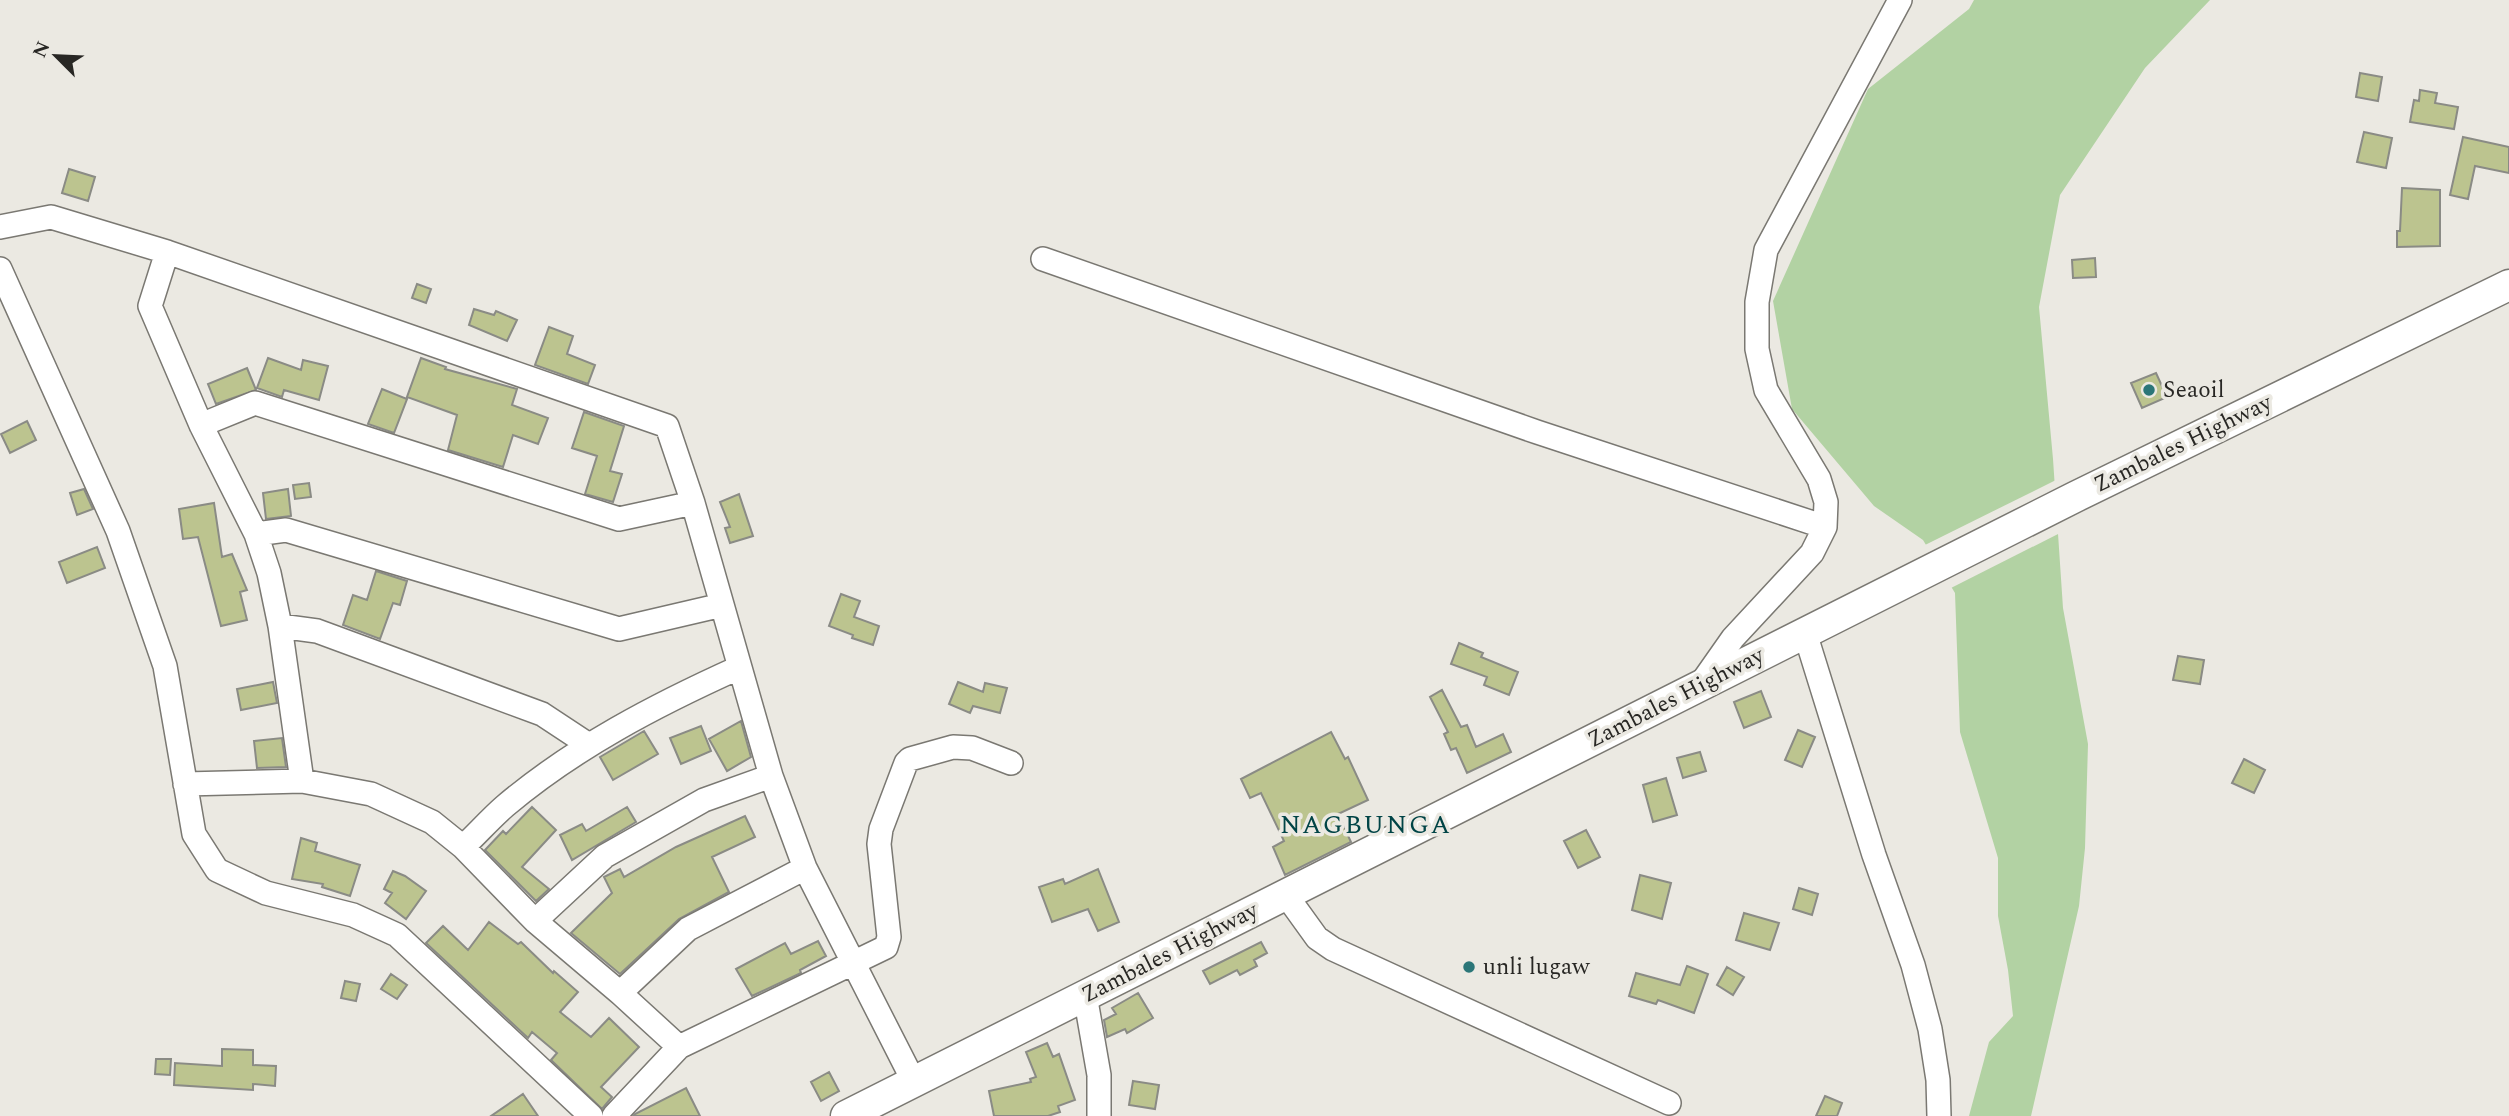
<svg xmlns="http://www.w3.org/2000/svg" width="2509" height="1116" viewBox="0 0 2509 1116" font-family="Spectral,serif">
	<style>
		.water { fill: #b2d2a3 }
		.pier { fill: #ebe9e2 }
		.building { fill: #bcc48f; stroke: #8a8b85; stroke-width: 2 }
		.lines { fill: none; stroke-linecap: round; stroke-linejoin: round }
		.minor-casing { stroke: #7a7872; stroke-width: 26 }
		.major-casing { stroke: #7a7872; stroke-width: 33 }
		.minor { stroke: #fff; stroke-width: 23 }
		.major { stroke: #fff; stroke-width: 30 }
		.poi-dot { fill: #2b7678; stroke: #ebe9e2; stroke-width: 2.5 }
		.labels { text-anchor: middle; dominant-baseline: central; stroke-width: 7; stroke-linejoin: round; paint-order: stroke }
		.poi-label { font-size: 23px; fill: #282724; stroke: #ebe9e2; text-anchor: start }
		.street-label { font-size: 23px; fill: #282724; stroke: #ebe9e2 }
		.quarter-label { font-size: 26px; letter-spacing: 2px; fill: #004446; stroke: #ebe9e2 }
	</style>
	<rect width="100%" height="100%" fill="#ebe9e2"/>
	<path class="water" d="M1974,0H2210L2145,68L2060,195L2039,307L2053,459L2063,608L2088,744L2085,848L2079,906L2031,1116H1969L1989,1042L2013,1016L2008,970L1998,916V858L1960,732L1955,593L1923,540L1874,506L1792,409L1773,301L1868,89L1969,9Z"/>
	<path class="pier" d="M2058,479L2062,532L1949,589L1923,546Z"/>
	<path class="building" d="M2360,73L2382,77L2378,101L2356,97Z
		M2420,90L2437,93L2435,103L2458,107L2454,129L2410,122L2414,100L2419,101Z
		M2364,132L2392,138L2386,168L2357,162Z
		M2463,137L2509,147V173L2475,166L2468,199L2450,195Z
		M69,169L95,177L88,201L62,193Z
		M2402,188L2440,190V246L2397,247V231H2400Z
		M2095,258L2096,277L2073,278L2072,260Z
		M417,284L431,289L426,303L412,298Z
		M474,309L494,315L496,311L517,320L507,341L469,325Z
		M549,327L573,336L567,354L595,365L588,384L535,365Z
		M268,358L301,370L303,360L328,366L319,400L284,390L282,397L257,388Z
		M421,358L446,367L445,369L517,389L512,405L548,418L538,444L513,435L503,467L448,450L457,415L407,397Z
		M247,368L256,390L216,404L208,384Z
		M2156,373L2167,397L2142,408L2131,383Z
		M382,389L407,399L394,433L368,424Z
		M584,412L624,426L610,471L622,474L613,502L585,494L597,456L572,448Z
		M27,421L36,440L10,453L1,434Z
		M309,483L311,497L295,499L293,485Z
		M84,489L93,509L77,515L70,493Z
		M288,489L291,516L266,519L263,493Z
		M739,494L753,536L730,543L725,528L730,527L720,502Z
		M214,503L222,557L232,554L247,590L240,592L247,620L221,626L198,537L183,539L179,509Z
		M97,547L105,568L67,583L59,562Z
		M376,571L407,581L400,605L393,603L380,639L343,625L353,595L367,600Z
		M841,594L860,601L854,617L879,626L873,645L852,638L853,635L829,626Z
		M1459,643L1483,653L1481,657L1518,672L1509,695L1484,685L1487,677L1451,664Z
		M2178,656L2204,660L2200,684L2173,680Z
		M273,682L277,703L241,710L237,689Z
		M958,682L983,692L985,683L1007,688L1000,713L973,706L970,713L949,704Z
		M1442,690L1461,727L1467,725L1476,747L1503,734L1511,752L1467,773L1456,748L1451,750L1444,734L1448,732L1430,697Z
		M1761,691L1771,717L1744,728L1734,702Z
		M741,721L751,757L727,771L709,739Z
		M701,726L711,751L681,764L670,738Z
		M1798,730L1815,737L1802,767L1785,760Z
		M644,731L658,754L613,780L600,757Z
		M1331,732L1345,759L1348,757L1368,800L1338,814L1351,842L1285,875L1273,847L1284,841L1261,793L1250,798L1241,779Z
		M282,738L286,767L257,768L254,741Z
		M1700,752L1706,771L1683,778L1677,758Z
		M2244,759L2265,770L2254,793L2232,783Z
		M1666,778L1677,815L1653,822L1643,785Z
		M532,807L556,830L522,867L549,889L536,901L485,850L503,831L506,834Z
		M627,807L636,822L572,860L560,835L582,824L586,831Z
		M745,816L755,837L712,857L729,892L679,919L620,974L571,933L612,893L604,877L620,869L624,877L676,847Z
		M1586,830L1600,857L1578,868L1564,841Z
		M301,838L317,843L315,851L360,865L350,896L322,887L323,884L292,879Z
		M1098,869L1119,922L1098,931L1088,909L1052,922L1039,887L1063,879L1065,884Z
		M393,871L405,876L426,891L406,919L385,903L392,893L384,889Z
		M1640,875L1671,883L1662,919L1632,910Z
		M1799,888L1818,894L1812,915L1793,909Z
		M1744,913L1779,923L1770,950L1736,940Z
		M489,922L518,944L521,942L553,973L554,971L578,992L560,1012L591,1037L609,1018L639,1047L601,1087L612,1097L602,1109L551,1060L557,1053L532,1032L528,1038L426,943L443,926L468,950Z
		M818,941L826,956L800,970L801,973L752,996L736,969L785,943L791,954Z
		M1261,942L1267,953L1254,960L1257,966L1240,975L1237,970L1210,984L1203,971Z
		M1687,966L1708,974L1694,1013L1658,1000L1656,1004L1629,996L1636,973L1680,985Z
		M1727,967L1744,977L1733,995L1717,985Z
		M391,974L407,985L397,999L381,989Z
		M345,981L360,984L356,1001L341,998Z
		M1138,993L1153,1018L1127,1033L1125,1029L1107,1037L1104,1020L1116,1014L1112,1008Z
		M1047,1043L1053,1057L1059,1054L1075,1100L1058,1106L1060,1112L1048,1116H994L989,1091L1031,1082L1030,1079L1036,1077L1026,1052Z
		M222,1049L253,1050V1065L276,1066L275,1086L253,1084V1090L174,1085L175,1063L222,1066Z
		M156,1059H171L170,1075L155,1074Z
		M829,1072L839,1091L821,1101L811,1082Z
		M1133,1081L1159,1085L1155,1109L1129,1105Z
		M686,1088L700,1116H633L635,1114Z
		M523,1094L538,1116H491Z
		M1825,1096L1842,1103L1837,1116H1816Z"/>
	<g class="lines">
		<g class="minor-casing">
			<path id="minor" d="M0,227L51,217L167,252L667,426L693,503L771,776L805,868L914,1082
				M167,252L150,306L201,425L256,534L269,573L280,626L302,781
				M1043,259L1537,432L1825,527
				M0,269L118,531L165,666L194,834L217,870L266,893L353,915L397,935L591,1116
				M201,425L255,403L619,519L693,503
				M256,534L286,530L619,629L722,605
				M280,626L317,631L542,714L589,745
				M1805,633L1874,855L1913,965L1930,1029L1938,1080L1939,1116
				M1700,685L1733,638L1812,553L1825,527L1826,502L1819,479L1766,390L1757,349V302L1766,250L1900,0
				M185,784L302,781L371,794L432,822L463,847L535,921L620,993L679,1047
				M463,847C477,834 490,819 505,806C575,747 656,705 738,668
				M1286,895L1317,938L1333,949L1669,1103
				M535,921L605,856L704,800L771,776
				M620,993L688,929L805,868
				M1085,995L1099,1075V1116
				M614,1116L679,1047L886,947L889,937L879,844L881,829L906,763L910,759L953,747L972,748L1011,763"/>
		</g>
		<g class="major-casing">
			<path id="major" d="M846,1116L2075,497L2509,285"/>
		</g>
		<use href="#minor" class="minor"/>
		<use href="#major" class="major"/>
	</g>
	<g class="poi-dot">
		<circle cx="2149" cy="390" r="7"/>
		<circle cx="1469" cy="967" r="7"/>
	</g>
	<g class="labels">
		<g class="poi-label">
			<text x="2163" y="390">Seaoil</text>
			<text x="1483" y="967">unli lugaw</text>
		</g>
		<g class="street-label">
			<text transform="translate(2183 444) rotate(-26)">Zambales Highway</text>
			<text transform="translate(1676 698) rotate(-27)">Zambales Highway</text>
			<text transform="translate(1170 953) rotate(-27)">Zambales Highway</text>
		</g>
		<g class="quarter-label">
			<text x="1366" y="825">NAGBUNGA</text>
		</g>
	</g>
	<g transform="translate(56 56) rotate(294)" stroke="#ebe9e2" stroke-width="5" paint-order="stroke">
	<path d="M0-5L12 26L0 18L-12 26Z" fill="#282724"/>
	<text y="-10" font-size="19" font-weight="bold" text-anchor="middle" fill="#282724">N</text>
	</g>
</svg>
